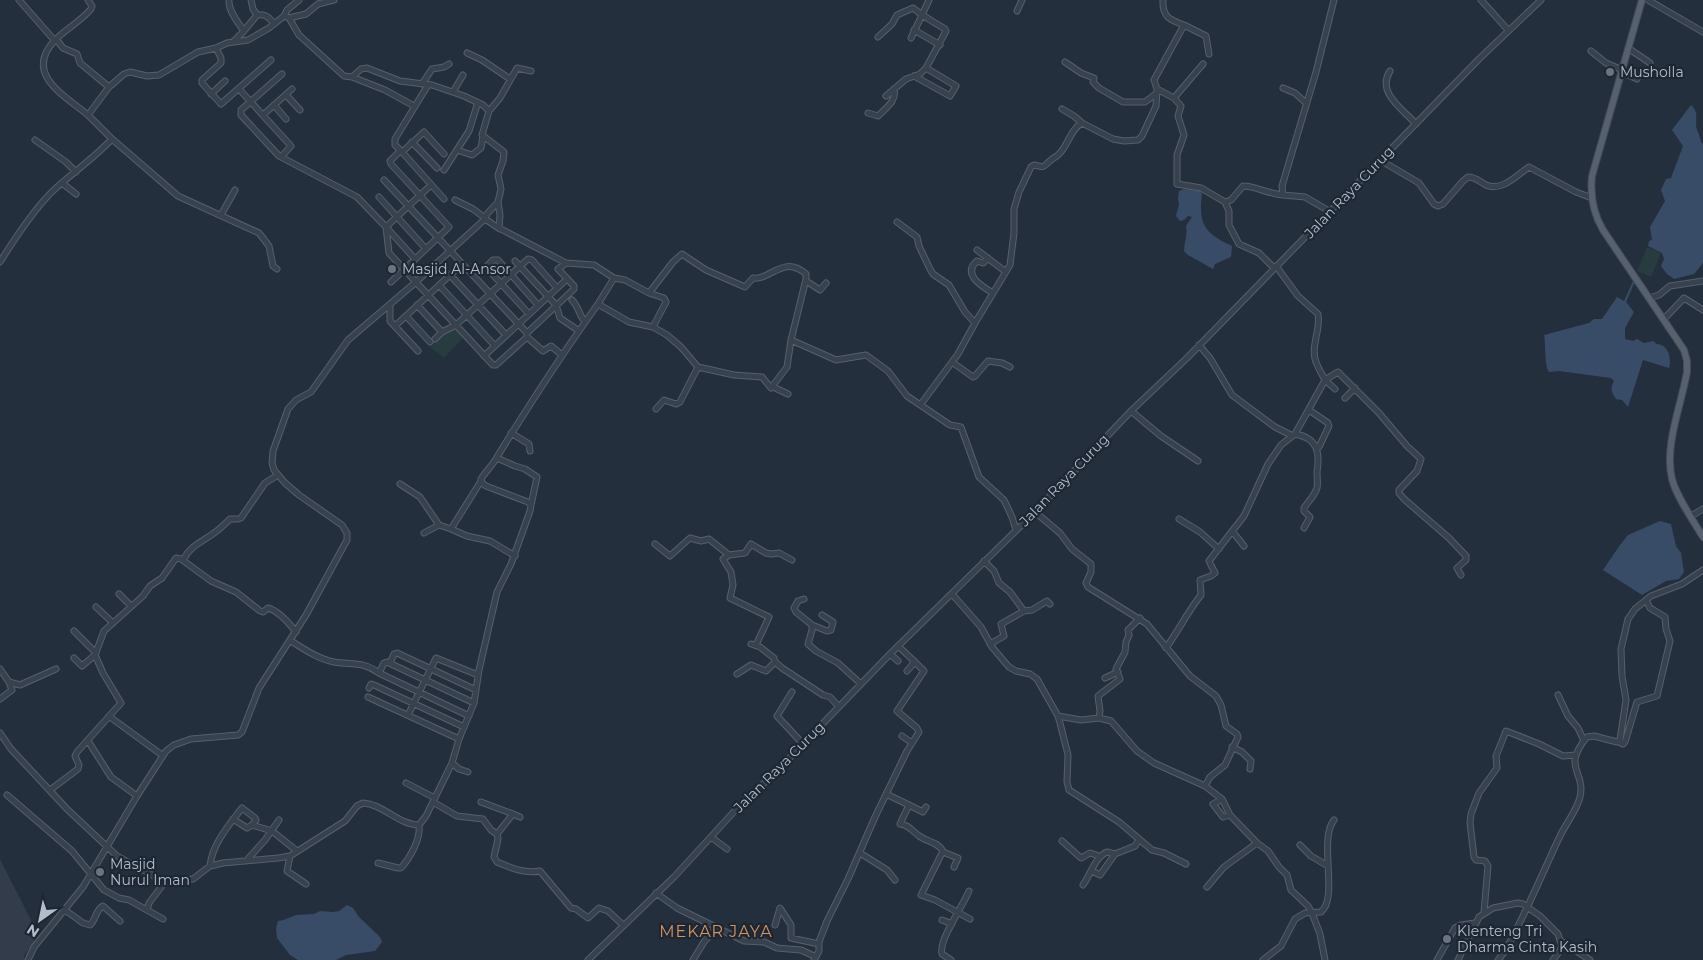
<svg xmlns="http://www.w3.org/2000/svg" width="1703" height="960" viewBox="0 0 1703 960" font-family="Montserrat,sans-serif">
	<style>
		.airport { fill: #323c4b }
		.green { fill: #263c3f }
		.water { fill: #394c67 }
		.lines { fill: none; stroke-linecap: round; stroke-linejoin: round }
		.minor-casing { stroke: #565f6c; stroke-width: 7 }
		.major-casing { stroke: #414a57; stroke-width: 8 }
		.minor { stroke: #38414e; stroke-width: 5 }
		.major { stroke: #56606e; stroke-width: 6 }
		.worship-dot { fill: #6b7280; stroke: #1d2633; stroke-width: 2 }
		.labels { text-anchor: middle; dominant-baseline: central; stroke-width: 4.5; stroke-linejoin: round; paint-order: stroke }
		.poi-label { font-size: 14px; fill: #b4bcc9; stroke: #1d2633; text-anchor: start }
		.street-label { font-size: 14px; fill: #b4bcc9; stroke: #1d2633 }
		.quarter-label { font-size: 16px; letter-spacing: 1px; fill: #d59563; stroke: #1d2633 }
	</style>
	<rect width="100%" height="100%" fill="#242f3e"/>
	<path class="airport" d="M0,859L38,934L24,956V960H0Z"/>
	<path class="green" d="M1647,247L1661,253L1651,277L1637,271Z
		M454,325L465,336L444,358L430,347Z"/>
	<path class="water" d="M1691,105C1700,113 1694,121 1697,130C1699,135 1700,137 1701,142L1703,144V263L1694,274L1674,279L1667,274L1661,266L1664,259L1662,253L1648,246L1649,241L1652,240L1650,227L1665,201L1661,190L1666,179L1671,178L1683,146L1672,130Z
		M1184,189L1200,191L1202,194C1198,225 1205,233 1232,246L1231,257L1215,264L1213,269L1188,255L1184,251C1184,242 1188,235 1186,226L1192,217L1188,216L1184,220L1180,221L1176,216L1179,204L1178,198L1179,191Z
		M1634,279L1635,281L1626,302L1634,312L1625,328V339L1633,341L1637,339L1644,343L1653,341L1657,344C1668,344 1672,359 1669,368L1643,360L1628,407L1622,400L1616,399C1611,392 1610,389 1614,381L1611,378L1559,371L1549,372C1544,365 1546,345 1544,335L1589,323L1594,319H1602L1617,297L1624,301Z
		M1660,521L1671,524L1676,546L1681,553L1684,572L1679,579L1666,581L1642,595L1603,570L1620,545L1628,535Z
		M347,905L353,908L359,917L380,937L382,942L375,951L346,955L336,960H298L290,955L277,938L276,928L278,921L284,920L296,915L314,914L320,911L333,912L339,911Z"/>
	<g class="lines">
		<g class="minor-casing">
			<path id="minor" d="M19,0L55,41
				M88,0L92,6L91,9C81,21 66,29 55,40C23,74 64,95 88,115
				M229,0C228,10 238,23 244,31
				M251,0L253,9L257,15
				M1481,0L1508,30
				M1648,0L1703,32
				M1017,11L1022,0
				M257,15C266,14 269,17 274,24
				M284,16L287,10L299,0
				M289,18L306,14L318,4L334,0
				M1184,25L1206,36L1209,54
				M914,30L940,45
				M878,37L892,24L897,15L913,8L922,15L911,38
				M56,39L63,48L77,54L80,63L109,87
				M233,42L243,32L257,15
				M216,48L221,58V63L202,80V83L221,104L271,60
				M1628,48L1650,63
				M1591,51L1606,63L1622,70
				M467,53L482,60L510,79
				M1065,62L1081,73L1094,78L1093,82L1099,88L1123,102H1145L1157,93
				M1390,71C1376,93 1403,109 1416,124
				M1622,72L1637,79
				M282,74L241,110V115L279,156L357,197L386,227L389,253L493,365H496L527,337V333L574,289V286L558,269L566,263
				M914,76L950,96L956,86L926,68
				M352,77L385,90L414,106
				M422,84L432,69L444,67L449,64
				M1283,88L1295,93L1306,103
				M239,89L291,146L281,157
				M1157,89L1174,98L1181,106L1178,116L1184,135L1177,155V184L1201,188L1225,202L1229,211V225L1239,244L1259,253L1274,268
				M453,92L463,75
				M211,94L225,81
				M286,95L300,110
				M886,96L906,79L920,74L926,68L946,31L945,29L922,15L929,0
				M1174,98L1203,64
				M274,105L286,119
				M1062,109L1074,116L1082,123
				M489,111L500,98L517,68L531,71
				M868,113L878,116C886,108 897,101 894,89
				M263,115L292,89
				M112,139L178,196L259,233L269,246L273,266L277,269
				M35,140L66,162L76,172
				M412,142L437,168
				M457,150L472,155L481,148L483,136
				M402,152L395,145V139L428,85
				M444,154L424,132L402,152L444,199
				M1380,160L1419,183L1434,204L1438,206L1443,204L1463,181L1468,177C1476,177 1480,182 1486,185C1502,192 1517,175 1529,167L1576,192L1592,198
				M444,170L469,131L478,102
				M384,180L527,333
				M62,183L76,194
				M379,197L426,249
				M455,200L473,209L485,218
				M1225,202L1231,200L1243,186C1255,186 1269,194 1283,195
				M1329,211L1305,197L1283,195L1282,186L1316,72L1334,0
				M221,215L235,190
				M485,219L500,229
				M897,222L917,237L919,246L930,269L933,274L949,285L965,312L975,323
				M977,250L1006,272
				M988,258L983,263L977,261C962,274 981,286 993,293
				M415,259L386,227L431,185
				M515,261L556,305L560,318L579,331
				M0,262C15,238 35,207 56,188C75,171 95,157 112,139L88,115L109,87L124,74L130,72L147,76L159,75L198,52L216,48L227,43L248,40L269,28L284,16L289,18L299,35L344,76L352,77L361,69L367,68L400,81L432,85L464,96L483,105L489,111L482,135L504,152L503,161L498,175L501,189L498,202L500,215L499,228L566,263L594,265L614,278L625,280L649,293L673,262L682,254L706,270L745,287L753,278C770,281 783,254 806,274V279L791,340L787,367L771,388L762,377L734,375L698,367L681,347L667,335L653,327L629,322L598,304C562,354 529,405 497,457C493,465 486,471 481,479L482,483L486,486L528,502L531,505L530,511L511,564L497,592L479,670L474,703L459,739L452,763L426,816L419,825C421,839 410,858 401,868H398L378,863
				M450,275L506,335
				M806,281L820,290L826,283
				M391,282L449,227L391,164L390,161L400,151
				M439,285L495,346
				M649,293L664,298L666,302L653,327
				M1649,298L1659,295L1670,286L1703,281
				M572,300C579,307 579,315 585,322
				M598,304L614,278
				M417,305L442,332
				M390,306V321L418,351
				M529,314L486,267L493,260H498L538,305
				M406,316L430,342
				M1664,319L1684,298L1703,310
				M395,326L462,264
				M527,337L543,351L551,346L562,355
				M435,339L442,332L456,325L528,259L532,260L557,288
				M791,340L836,360L866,355L888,371L907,396L950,425L961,427L979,477L1004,500L1012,517L1016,530
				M1199,345L1210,358L1232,395L1275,427L1291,435
				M484,356L567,279
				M952,362L973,377L975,376L988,361L1002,363L1010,367
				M773,387L788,394
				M1335,389L1325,380L1338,372L1379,413L1407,446L1421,459L1417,471L1399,490V493L1404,499L1449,538L1466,556V560L1457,568L1461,575
				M1345,398L1355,388
				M921,404L958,354L975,323L1010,265L1014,233V209L1019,192L1031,167L1034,165C1047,168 1042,167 1051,160C1053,158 1056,157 1058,155C1068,147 1070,129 1082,123L1113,139L1124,141L1138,140L1142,136L1156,106L1157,89L1154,80L1184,25C1170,20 1162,17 1163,0
				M656,409L664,400L676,404L680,402L698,367
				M1309,410L1328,423L1329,426L1319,447L1317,446
				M1131,411L1161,436L1198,461
				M511,433L529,444L530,451
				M1295,434C1318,438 1320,453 1317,472C1317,477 1318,483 1317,488C1315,495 1308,502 1304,508V511L1310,517L1304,528
				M497,458L515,466L525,469L537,477L531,505
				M400,484L420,497L439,525
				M1035,512L1060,533L1072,549L1091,564V572L1086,583L1088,587L1147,624L1190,676L1216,696L1221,705L1226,726L1237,734L1238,737L1225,765L1210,777L1205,786
				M1691,516L1703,509
				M1179,519L1200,532L1219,549
				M451,529L467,536L490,541L515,556
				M1232,531L1244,546
				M424,533L439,525L451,529L481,481
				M655,544L670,556L690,538L701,541L709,539L729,555
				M183,560C192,544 201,543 214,533C220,529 225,524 230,519H238L241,518L265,483L278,475
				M984,561L994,571L999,583L1010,592L1024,611L1001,624L1004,636L990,644
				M119,594L131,606
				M952,594L981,627L992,647L1009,667L1016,671L1030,674L1037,679L1058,716L1060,723L1068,755L1067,782L1069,790L1119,822L1152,850L1164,853L1186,864
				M804,599L798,601L794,608L796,612L812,625V630L808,644L816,651L838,663L861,684
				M96,607L113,623
				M1024,611L1032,610L1047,601L1050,604
				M812,625L827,631L831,630L833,622L822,615
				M74,631L96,653
				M291,641C304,649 318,659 334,662C352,665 363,661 379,673L469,716
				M751,644L760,647L774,658L775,662
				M756,645L769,617L730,598L733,585L731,572L723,559L729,555L745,553L751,544L766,553L771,554L779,553L792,560
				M898,646L913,660V664L907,671
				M1166,648C1179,630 1188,611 1201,595L1200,580L1211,576L1215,573L1209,561L1244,516L1268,464L1281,445L1295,434L1325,380C1322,374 1318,368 1316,362C1310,347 1321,330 1318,314L1298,296L1276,266
				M890,654L898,661
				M74,658L82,666L95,655
				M390,663L394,654L397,653L476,690
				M0,669L9,682L12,690L0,699
				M379,673L384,663L387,662L474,703
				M737,674L751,665L766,671L775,662L782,668L823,695L830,697L839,707
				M1105,678L1118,672
				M9,682L20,685L56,669
				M369,688L371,684L374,685L464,727
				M792,692L777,716L803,744
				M1558,695L1568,716L1578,728L1584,741
				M368,697L459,739
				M408,715L436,658L478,675
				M1058,716L1081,720L1099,718L1100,711L1098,696L1120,679L1116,669L1125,652L1126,642L1129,635L1128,630L1140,618
				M110,717L162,755
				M1099,718L1111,721L1137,751L1154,763L1205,786L1222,799L1230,815L1257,843L1268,851L1279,867L1287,875L1291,890L1308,906L1312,913L1320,934L1325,960
				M0,733L11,749L67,809L117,856L165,882L193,879L210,866L223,863L278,858L290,856L345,821L357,806L363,803C383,804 399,825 419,825
				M902,736L912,743
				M88,741L111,777L137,796
				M1619,742L1623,744L1625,742L1637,702L1657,696L1670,641L1666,629L1665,617L1650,608L1646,600
				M1232,747L1242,752L1251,761L1250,769
				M452,763L459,769L468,772
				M406,783L435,798
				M50,790L78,769L79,765L75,756L77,752L121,703L103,673L95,655L104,631L143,596L150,586L162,578L176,558L181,559L211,581L236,592L260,611L263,612L268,608C279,611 289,623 296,632
				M886,794L909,805L900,824C909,825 911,830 918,835C926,842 937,841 943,851L921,895L935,900L970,919
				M7,795L72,851L104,890L119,898L129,900L163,919
				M1222,799L1213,804L1223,817L1230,815
				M433,802L457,816L483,819L491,830L497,834L513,814L481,802
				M909,805L923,812L926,807
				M513,814L520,817
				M233,819L247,828L252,825L272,831L297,851
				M497,834L498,839L494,857L497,862C511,868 525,874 540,871L571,908L576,909L588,918L599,908L608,911L623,925
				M711,837L727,849
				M1062,841L1081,858L1090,853L1099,856
				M1300,845L1311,856L1328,866
				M943,852L958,858L954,867
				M860,853L887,870L895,880
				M290,856L287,871L306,884
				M247,860L265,840L279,820
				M210,866C212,844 229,825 242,808L255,818L256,820L252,825
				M1092,871L1100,875L1115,854L1135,846L1139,840
				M1083,885C1091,874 1095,857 1107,852L1115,854
				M1207,887L1224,867L1257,843
				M656,893L677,908L744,941L764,942L777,948L801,950L816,957
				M65,910L83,923L90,925C96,920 96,909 103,906L120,921
				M147,910L149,903L165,882
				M1484,912L1488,866L1485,861L1476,860L1474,857L1470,823L1471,814L1479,793L1497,768L1496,756L1506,731L1539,744L1563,756L1576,755
				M942,920L952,924
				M775,925L780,908L791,925V938L819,944
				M1561,941L1590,960
				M28,960L34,947L83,887L137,796L166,751L174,745L191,739L238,735L242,732L259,688L306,615L347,540V533L342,525L299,495L285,483L274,470L272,463L273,451L288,409L296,400L311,392L348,340L416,282L485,219L487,214L498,202
				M588,960L675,876L741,804L774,774L890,654L1035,512L1131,411L1187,358L1479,59L1541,0
				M693,960L704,942L716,928
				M814,960L819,951V942L827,921L848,879L875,817L907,751L919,732L917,728L897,711L924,671L913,660
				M951,960L942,954C938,941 963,906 969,891
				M1263,960L1281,946L1295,919L1305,913L1321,912C1339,897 1318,840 1334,820
				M1437,960L1455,928L1461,925L1475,923
				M1458,960L1479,917L1493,908L1518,903L1523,904L1540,916L1558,934L1562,946L1559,952L1553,960
				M1498,960C1508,949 1514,934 1521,920C1535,892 1547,863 1561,834C1567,822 1577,810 1580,797C1586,771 1561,768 1587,737L1594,736L1617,742L1620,740L1626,700L1622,676L1621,649L1628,619L1635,609L1651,596L1682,584L1703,570"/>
		</g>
		<g class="major-casing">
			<path id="major" d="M1642,0L1592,176C1590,195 1593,213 1603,230L1684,350L1687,361V372C1681,406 1664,446 1672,479C1677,498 1693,520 1703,537"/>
		</g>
		<use href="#minor" class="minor"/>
		<use href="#major" class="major"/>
	</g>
	<g class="worship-dot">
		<circle cx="1610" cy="72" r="5"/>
		<circle cx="392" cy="269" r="5"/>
		<circle cx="100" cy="872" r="5"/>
		<circle cx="1447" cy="939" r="5"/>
	</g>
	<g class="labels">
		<g class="poi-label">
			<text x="1620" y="72">Musholla</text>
			<text x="402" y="269">Masjid Al-Ansor</text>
			<text x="110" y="864">Masjid<tspan x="110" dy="16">Nurul Iman</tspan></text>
			<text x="1457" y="931">Klenteng Tri<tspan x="1457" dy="16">Dharma Cinta Kasih</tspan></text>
		</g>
		<g class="street-label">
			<text transform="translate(1349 192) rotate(-46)">Jalan Raya Curug</text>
			<text transform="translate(1064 480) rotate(-46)">Jalan Raya Curug</text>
			<text transform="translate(779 767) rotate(-45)">Jalan Raya Curug</text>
		</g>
		<g class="quarter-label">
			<text x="716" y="931">MEKAR JAYA</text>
		</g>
	</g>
	<g transform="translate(40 920) rotate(213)" stroke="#1d2633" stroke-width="4" paint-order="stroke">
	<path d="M0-4L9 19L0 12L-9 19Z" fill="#b4bcc9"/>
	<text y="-8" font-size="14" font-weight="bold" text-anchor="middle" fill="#b4bcc9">N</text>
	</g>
</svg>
